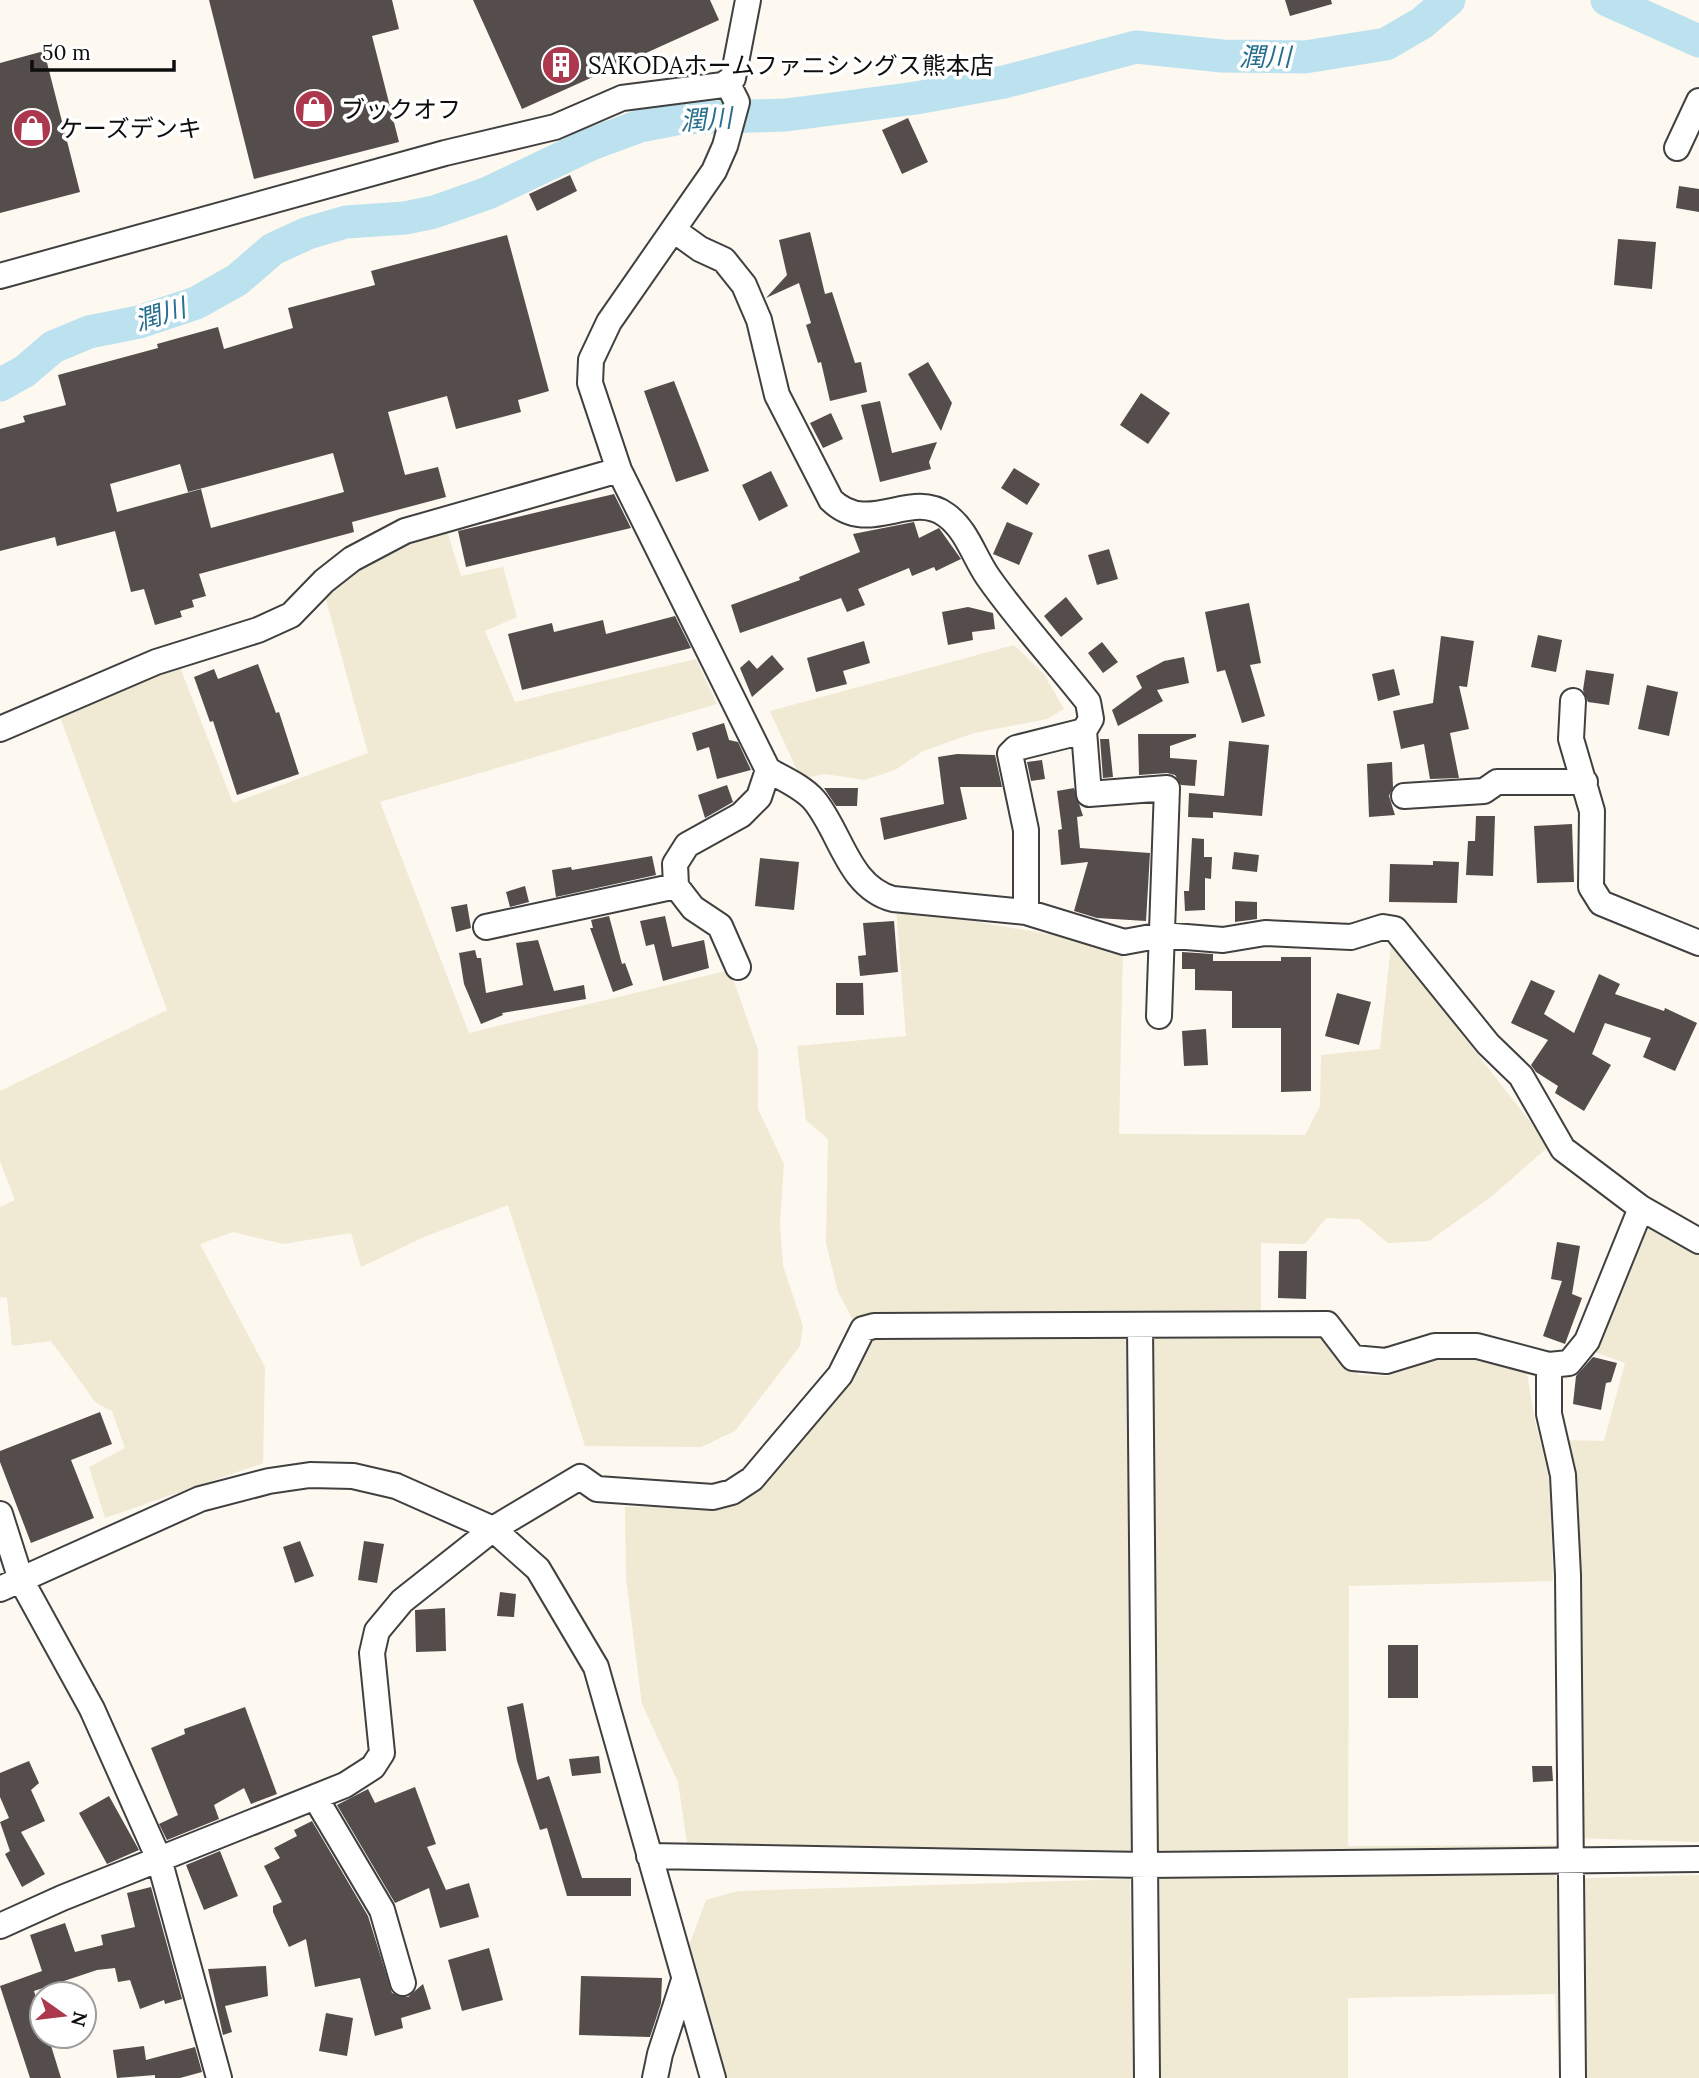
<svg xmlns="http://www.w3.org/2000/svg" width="1699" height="2078" viewBox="0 0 1699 2078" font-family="Lora,'Noto Sans JP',serif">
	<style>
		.farmland { fill: #f0e9d3 }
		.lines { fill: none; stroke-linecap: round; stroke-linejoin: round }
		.river { stroke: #bbe2ee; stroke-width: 33 }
		.building { fill: #544d4b; fill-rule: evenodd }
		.minor-casing { stroke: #404040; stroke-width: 28 }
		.minor { stroke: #fff; stroke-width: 24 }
		.labels { text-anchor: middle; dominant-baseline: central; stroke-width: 7; stroke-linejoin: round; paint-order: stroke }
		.poi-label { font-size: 24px; fill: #0d0d0d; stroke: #fff; text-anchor: start }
		.water-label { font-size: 26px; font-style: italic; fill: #276f8e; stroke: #fff }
	</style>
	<rect width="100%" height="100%" fill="#fdf8f0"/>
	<path class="farmland" d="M446,528L461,576L503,567L517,617L485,631L515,702L696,659L717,704L380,802L469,1033L730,970L758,1050V1109L784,1164L780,1223L783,1266L803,1326L800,1346L735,1431L701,1447L585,1446L508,1205L424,1237L361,1267L351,1233L283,1244L233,1232L200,1244L265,1367L263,1463L105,1518L89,1467L125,1448L112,1411L96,1403L51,1341L12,1346L7,1298L0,1297V1207L15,1200L0,1161V1091L167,1010L59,714L179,665L233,803L368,753L325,596L356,568Z
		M1014,645L1044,674L1064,709L1047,719L974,733L923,751L895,770L865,780L825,774L801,779L770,711Z
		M896,908L1123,947L1119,1134L1305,1135L1320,1106L1321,1055L1380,1049L1391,944L1549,1146L1492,1196L1429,1241L1388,1243L1359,1219L1326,1218L1305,1244L1261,1243V1315L854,1322L838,1292L826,1243L828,1139L806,1120L797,1046L906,1036Z
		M1641,1217L1699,1248V1842L1577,1838L1562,1440L1604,1441L1625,1363L1586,1349Z
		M1317,1334L1359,1375L1387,1376L1432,1359L1469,1354L1526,1368L1535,1421L1550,1480L1553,1581L1349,1586L1348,1846L1558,1845L1555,1879L1699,1875V2078H1560L1555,1994L1348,1998V2078H1157L1149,1336Z
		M1132,1335L1136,1851L687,1843L678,1782L642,1704L626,1578L625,1507L725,1506L868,1337Z
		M1130,1879L1133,2078H724L687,1951L706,1900L738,1891Z"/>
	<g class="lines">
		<path class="river" d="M1607,0L1699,41
			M0,385L25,371L53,347L89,332L139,322L196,303L237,280L273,249L308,233L346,222L405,218L434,212L488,193L591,144L640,126L681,118L786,115L916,98L1004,82L1136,47L1222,56L1305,57L1386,44L1422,23L1449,0"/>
	</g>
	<path class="building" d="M209,0H392L399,29L372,36L399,142L254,179Z
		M473,0H710L719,20L522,109Z
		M1285,0H1331L1332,4L1290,16Z
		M44,51L80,192L0,213V63Z
		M908,118L928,162L902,174L882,130Z
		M570,175L577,191L537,211L529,194Z
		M1679,186L1699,189V212L1676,208Z
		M810,232L825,294L832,292L855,363L861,362L867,392L830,401L821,362L818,363L806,325L811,323L799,283L766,298L787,275L779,240Z
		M507,235L549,391L518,400L521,412L456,429L447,396L388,412L405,475L438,467L446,497L352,522L354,532L199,574L206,596L192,600L194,607L180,611L182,617L155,625L144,589L131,592L115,531L57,546L55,537L0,551V429L25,422L23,416L66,405L58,375L158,348L157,344L218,327L224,349L293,328L288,308L375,285L371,271ZM333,453L344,492L211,528L201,489L117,512L110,484L180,464L188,492Z
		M1618,239L1656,242L1652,289L1614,285Z
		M928,362L952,403L941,431L908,374Z
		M674,381L709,471L676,482L644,391Z
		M1141,393L1170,413L1148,444L1120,425Z
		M880,401L892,453L937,442L929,462L931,469L880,482L861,405Z
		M831,413L843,439L823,448L810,423Z
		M1014,468L1040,484L1027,505L1001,488Z
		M771,471L788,506L759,521L742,485Z
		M614,494L631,528L466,567L458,531Z
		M914,522L919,538L939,528L961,559L936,571L934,567L912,576L909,568L858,589L865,605L847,612L841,598L740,633L731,605L800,580L799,577L860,552L853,534Z
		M1007,522L1033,533L1019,565L993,554Z
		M1109,549L1118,579L1097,585L1088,555Z
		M1066,597L1083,619L1061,637L1044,616Z
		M1249,603L1261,663L1250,665L1265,716L1242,723L1225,670L1217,672L1205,612Z
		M968,607L993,613L995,629L972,632L973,640L948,645L942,612Z
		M675,616L691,648L522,690L508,634L552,623L554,632L603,620L606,634Z
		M1538,635L1562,640L1556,672L1531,667Z
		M1441,636L1474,641L1467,687L1459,686L1469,729L1450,733L1459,778L1430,779L1424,744L1401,749L1393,711L1433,703Z
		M864,641L870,663L843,671L847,684L816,692L807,658Z
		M1102,642L1118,662L1103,673L1088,653Z
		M772,655L784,669L752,697L740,668L749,660L757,669Z
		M1184,657L1189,683L1157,690L1163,701L1118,726L1112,710L1142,688L1136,676L1164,661Z
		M258,664L276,713L279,712L299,774L237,795L213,721L210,722L194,677L214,669L218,679Z
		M1394,669L1400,695L1378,701L1372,674Z
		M1586,670L1614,674L1609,705L1588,702L1583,690Z
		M1647,685L1678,692L1669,736L1638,729Z
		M724,723L729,740L738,742L751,770L717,779L709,747L697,751L692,733Z
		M1138,734H1196V737L1170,746V758L1197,760L1195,786L1181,785L1175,775L1167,773L1139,775Z
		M1100,739H1109L1113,777L1103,778Z
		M1229,741L1269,745L1262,816L1213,812V818L1188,817L1189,793L1224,796Z
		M957,754L995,755L1002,787H960L967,819L884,840L880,818L944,804L938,757Z
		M1042,760L1045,779L1031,781L1027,762Z
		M1392,762L1393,787L1389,796L1395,815L1369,817L1367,764Z
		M727,785L733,802L705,818L698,795Z
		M824,788H858L857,806H836Z
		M1074,788L1083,816L1077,817L1080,848L1150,853L1146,921L1097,918L1074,911L1088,862L1061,865L1058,830L1062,829L1057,791Z
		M1476,816H1495L1493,876L1466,875L1468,841H1475Z
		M1572,824L1574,882L1537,883L1534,826Z
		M1192,838L1204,839V857H1212L1211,879L1205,878V910L1185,911L1184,891H1189Z
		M1234,852L1259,855L1257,872L1232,869Z
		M652,856L656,875L556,897L552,870L571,867L572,870Z
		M760,858L799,862L794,910L755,906Z
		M1433,861L1459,862L1457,903L1389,902L1390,864L1433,865Z
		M525,886L529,902L510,907L506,892Z
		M1235,901L1257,902V919L1235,922Z
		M467,904L471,928L456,932L451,907Z
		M609,916L622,964L625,963L633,985L613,992L590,928H593L591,920Z
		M665,916L672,947L704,940L709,968L663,981L654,944L646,946L640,921Z
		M894,921L898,972L860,976L858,956L866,955L863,923Z
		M538,940L554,991L584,985L586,999L502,1013L503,1015L481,1024L464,984L459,953L475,950L477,958H481L486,993L523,985L516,943Z
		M1182,952L1213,954V961H1281V957H1311V1091L1281,1092V1028H1232V991L1195,990V969H1182Z
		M1599,974L1620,984L1615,994L1664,1011L1665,1008L1697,1023L1675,1071L1643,1057L1651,1038L1605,1023L1592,1054L1611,1065L1584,1111L1555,1093L1558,1086L1536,1072L1531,1065L1548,1040L1511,1023L1531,980L1555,991L1544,1014L1574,1033Z
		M836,983H863L864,1015H836Z
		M1337,993L1371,1002L1359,1045L1325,1036Z
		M1206,1029L1208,1065L1184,1066L1182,1031Z
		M1557,1242L1580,1246L1572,1294L1582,1298L1565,1344L1543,1336L1562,1281L1551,1279Z
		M1279,1251H1307L1306,1299L1278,1298Z
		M1593,1357L1617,1363L1611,1382L1606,1383L1601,1410L1573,1404L1576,1376Z
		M100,1412L112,1444L71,1460L94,1518L31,1543L0,1462V1451Z
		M300,1541L314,1576L295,1583L283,1547Z
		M364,1541L384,1544L377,1583L358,1580Z
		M500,1592L516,1594L514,1617L497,1616Z
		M445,1608L446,1651L416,1652L415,1610Z
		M1388,1645H1418V1698H1388Z
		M523,1703L537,1780L549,1776L582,1878H631V1896H567L547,1828L540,1830L517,1761L507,1707Z
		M245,1707L277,1794L251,1804L244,1788L214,1805L219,1819L167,1840L159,1824L178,1815L151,1748L185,1734L184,1729Z
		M599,1756L601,1773L572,1776L569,1759Z
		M29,1761L39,1783L31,1790L45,1821L21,1832L45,1874L22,1887L5,1854L10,1851L0,1822L9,1818L0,1797V1773Z
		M1532,1766H1552L1553,1781L1533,1782Z
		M415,1787L436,1844L427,1847L446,1890L469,1883L479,1917L440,1928L429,1888L395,1903L337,1805L368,1789L375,1803Z
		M109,1796L139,1850L107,1864L79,1813Z
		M312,1821L368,1916L392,1993L408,1997L423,1984L431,2009L401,2018L403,2028L375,2036L360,1978L315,1987L306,1939L289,1947L273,1912V1906L282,1902L264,1866L280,1858L274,1848L297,1836L294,1830Z
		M220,1851L238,1896L204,1910L186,1865Z
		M151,1887L182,1999L165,2004L164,2000L140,2009L130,1980L118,1982L115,1968L97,1970L34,1991L42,2017V2036H48L61,2078H30L0,1986L42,1971L30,1935L65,1923L75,1952L103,1945L101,1935L135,1927L127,1893Z
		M489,1948L503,2000L462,2011L448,1960Z
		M266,1966L268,1996L225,2006L232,2032L223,2035L208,1969Z
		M581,1976L662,1978L661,2003L650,2037L579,2035Z
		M326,2013L353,2018L347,2056L319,2051Z
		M144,2046L146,2060L195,2047L202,2072L180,2078H155V2075L117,2078L113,2050Z"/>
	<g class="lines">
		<g class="minor-casing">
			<path id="minor" d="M727,82L737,102L725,146L714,171L609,322L591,360L590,383L619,470L768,770C782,778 803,787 814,800C841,832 848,887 893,899L1026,912L1124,942L1162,935L1223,940L1265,933L1351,937L1383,927L1395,929L1488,1044L1521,1076L1563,1149L1641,1208L1699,1241
				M1677,148L1699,101
				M675,231L700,249L724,260L744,285L759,320L777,395L831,500C869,537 910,489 946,515C967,530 974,557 988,577C1018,620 1055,660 1088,702L1091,719L1084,731L1016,748L1010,754L1026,830V912
				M0,276L445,153L555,127L622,98L723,85L733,78L748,0
				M1573,701L1571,739L1592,811L1591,887L1601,903L1699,943
				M0,729L156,662L258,630L291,615L324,581L352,559L405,531L619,470
				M1084,731L1089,794L1167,788L1159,1016
				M1404,796L1484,791L1497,782H1585
				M486,927L676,886
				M738,967L720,926L693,908L676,886L675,864L687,845L741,815L759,797L768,770
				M1140,1327L1147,2078
				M1549,1365V1414L1563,1475L1568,1575L1573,2078
				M0,1514L21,1580L92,1709L159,1859L219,2078
				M0,1589L200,1499L269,1481L310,1475L353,1476L396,1486L493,1529L538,1569L596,1667L713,2078
				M315,1797L382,1910L403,1983
				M649,1856L1146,1865L1699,1859
				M0,1926L62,1898L345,1785L373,1767L382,1753L372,1653L377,1631L402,1601L493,1529L580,1477L597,1489L713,1497L732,1492L752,1479L840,1375L863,1329L874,1326L1327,1324L1353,1358L1386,1361L1435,1346H1477L1549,1365L1569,1363L1587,1341L1641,1208
				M655,2078L660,2054L684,1980"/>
		</g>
		<use href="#minor" class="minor"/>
	</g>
	<defs>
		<g id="building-disc" transform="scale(2.0125)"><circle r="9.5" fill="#ab384d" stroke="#fff"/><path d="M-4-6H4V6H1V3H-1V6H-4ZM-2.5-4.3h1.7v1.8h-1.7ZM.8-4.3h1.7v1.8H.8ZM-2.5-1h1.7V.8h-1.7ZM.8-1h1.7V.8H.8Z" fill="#fff"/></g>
		<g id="shop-disc" transform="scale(2.0125)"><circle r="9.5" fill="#ab384d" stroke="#fff"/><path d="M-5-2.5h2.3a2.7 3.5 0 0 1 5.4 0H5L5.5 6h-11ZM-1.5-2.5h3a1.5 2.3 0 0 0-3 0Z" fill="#fff"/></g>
	</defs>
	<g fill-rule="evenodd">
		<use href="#building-disc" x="561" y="65"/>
		<use href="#shop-disc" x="314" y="109"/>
		<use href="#shop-disc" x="32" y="128"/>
	</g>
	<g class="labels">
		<g class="poi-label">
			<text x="588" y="65">SAKODAホームファニシングス熊本店</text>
			<text x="341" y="109">ブックオフ</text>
			<text x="59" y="128">ケーズデンキ</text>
		</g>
		<g class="water-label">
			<text x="1265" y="56">潤川</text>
			<text transform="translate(706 119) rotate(-4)">潤川</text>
			<text transform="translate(160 314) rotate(-17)">潤川</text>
		</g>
	</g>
	<g transform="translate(63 2015) rotate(104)"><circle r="33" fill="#ffffff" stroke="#9e9e9e" stroke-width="2"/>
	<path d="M0-5L12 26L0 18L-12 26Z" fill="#ab384d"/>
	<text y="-10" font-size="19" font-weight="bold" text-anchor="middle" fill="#0d0d0d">N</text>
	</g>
	<path d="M32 60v10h142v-10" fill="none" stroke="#0d0d0d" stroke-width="3.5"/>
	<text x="42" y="60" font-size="21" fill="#0d0d0d" stroke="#ffffff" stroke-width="5" paint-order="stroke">50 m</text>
</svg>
